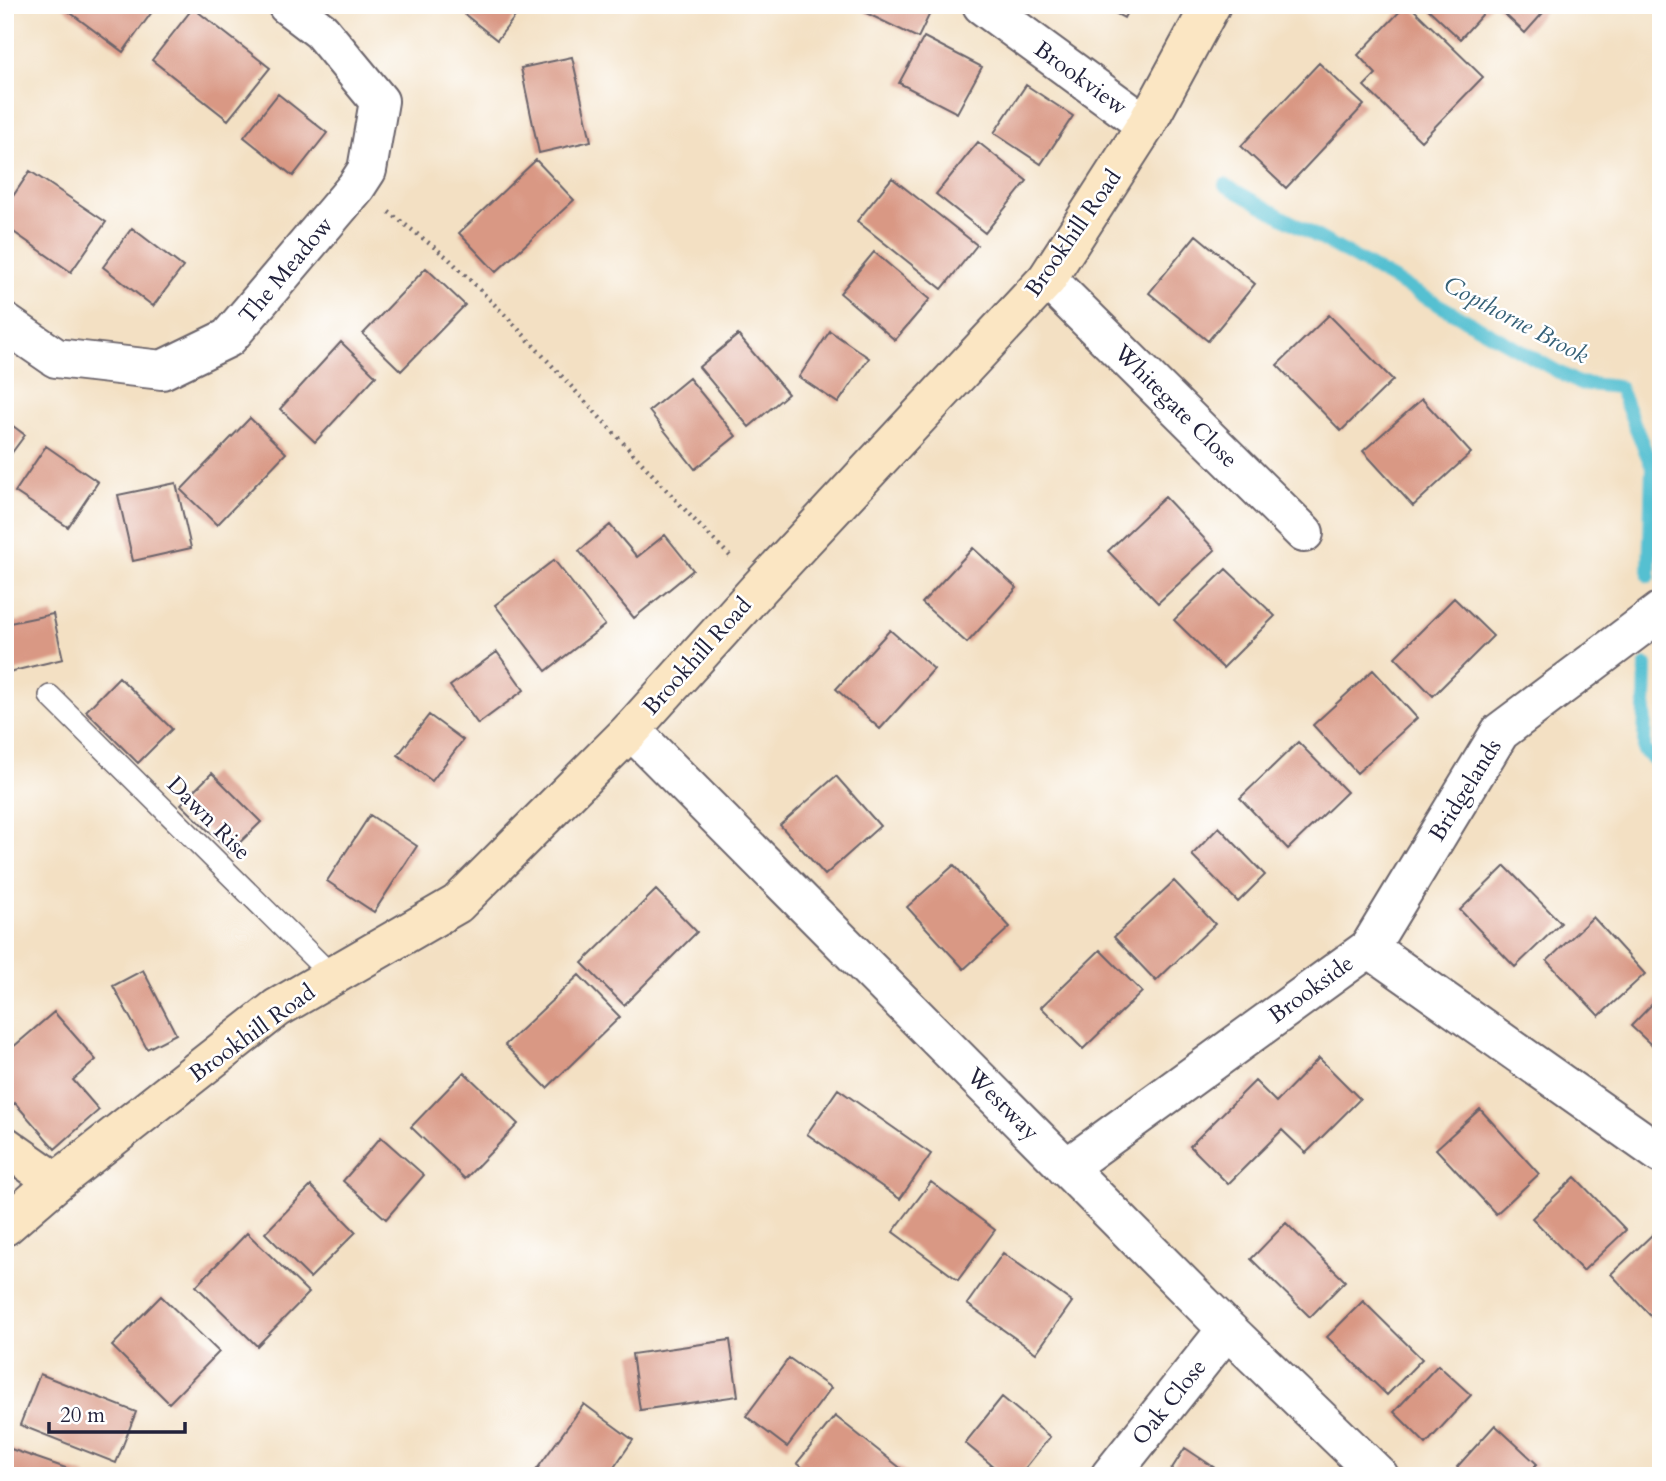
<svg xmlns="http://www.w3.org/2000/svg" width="1666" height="1481" viewBox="0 0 1666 1481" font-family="Cardo,serif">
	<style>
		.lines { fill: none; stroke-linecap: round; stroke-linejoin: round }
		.stream { stroke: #55c0d1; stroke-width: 14 }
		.building { fill: #d99884 }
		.lane-casing { stroke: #6b646b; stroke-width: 24 }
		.street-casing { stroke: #6b646b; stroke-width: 42 }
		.secondary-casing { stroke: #6b646b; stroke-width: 42 }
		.path { stroke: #6b646b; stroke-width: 4.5; stroke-dasharray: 2 5; stroke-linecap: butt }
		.lane { stroke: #fff; stroke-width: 21 }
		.street { stroke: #fff; stroke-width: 38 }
		.secondary { stroke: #fbe6c3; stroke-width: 38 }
		.labels { text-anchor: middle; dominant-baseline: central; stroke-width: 5; stroke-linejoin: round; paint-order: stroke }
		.street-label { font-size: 23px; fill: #22223b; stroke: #fff }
		.water-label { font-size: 24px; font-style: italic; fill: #366177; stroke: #fff }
	</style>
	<rect width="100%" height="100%" fill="#fff"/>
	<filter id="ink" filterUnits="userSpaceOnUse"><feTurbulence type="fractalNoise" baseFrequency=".0143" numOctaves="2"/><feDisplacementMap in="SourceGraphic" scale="14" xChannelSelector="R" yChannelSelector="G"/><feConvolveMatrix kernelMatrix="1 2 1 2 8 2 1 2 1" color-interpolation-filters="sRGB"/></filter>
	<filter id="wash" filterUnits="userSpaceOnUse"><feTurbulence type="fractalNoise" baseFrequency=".00686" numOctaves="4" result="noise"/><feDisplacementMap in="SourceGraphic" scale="28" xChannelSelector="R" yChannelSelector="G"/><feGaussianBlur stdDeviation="1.57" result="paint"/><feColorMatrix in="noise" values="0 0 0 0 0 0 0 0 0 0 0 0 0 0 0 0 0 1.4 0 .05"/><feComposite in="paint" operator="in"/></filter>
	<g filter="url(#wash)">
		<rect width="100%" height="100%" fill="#f3e0c3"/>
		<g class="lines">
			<path class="stream" d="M1225,185L1578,383L1619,387L1652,467L1649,576
				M1646,665L1644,751L1661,765"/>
		</g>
		<g id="blocks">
			<path class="building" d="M60,5H157L123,52Z
				M453,5H524L497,40Z
				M868,5H934L918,38L864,12Z
				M1100,5H1131L1124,18Z
				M1406,5H1409L1483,77L1421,141L1364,86L1376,74L1358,55Z
				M1424,5H1491L1460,39Z
				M1495,5H1550L1525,33Z
				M193,8L270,68L228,120L152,60Z
				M924,37L982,67L957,113L899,83Z
				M572,57L591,141L539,153L521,68Z
				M1319,63L1364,105L1286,188L1241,146Z
				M1026,85L1073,116L1041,164L994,133Z
				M278,94L327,133L293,176L244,137Z
				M978,142L1027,181L985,233L936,194Z
				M536,160L574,200L496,272L459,233Z
				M30,171L106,222L71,272L5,226V208Z
				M892,178L977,245L942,289L857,221Z
				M132,228L183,267L153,306L103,267Z
				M1196,235L1255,284L1208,341L1149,293Z
				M874,252L930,299L895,340L840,293Z
				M426,268L465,305L401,371L363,334Z
				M1329,315L1393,380L1341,431L1277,365Z
				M830,331L869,358L838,403L799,377Z
				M738,335L788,394L749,427L699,367Z
				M341,342L376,376L315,442L280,409Z
				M689,378L736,436L695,469L649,411Z
				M1422,399L1471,453L1413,506L1363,451Z
				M250,418L286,453L217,525L181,490Z
				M5,420L25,435L5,462Z
				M46,446L98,482L68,527L15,492Z
				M176,483L191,548L133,561L118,495Z
				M1165,497L1215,550L1158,603L1108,551Z
				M610,525L637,557L665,535L693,570L634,618L579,551Z
				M973,548L1017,588L967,643L922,603Z
				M554,560L605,625L546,671L495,605Z
				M1226,569L1275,616L1223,668L1174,620Z
				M1454,598L1493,636L1433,696L1395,657Z
				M53,614L63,659L5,673V624Z
				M890,630L934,669L880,729L836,689Z
				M497,652L524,690L478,724L450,686Z
				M1373,670L1417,718L1357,773L1313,725Z
				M119,677L172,729L138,763L86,711Z
				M429,715L463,740L432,781L398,755Z
				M1298,742L1347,792L1288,849L1240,798Z
				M212,773L261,822L230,852L181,804Z
				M836,776L880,826L825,875L780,825Z
				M370,815L417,846L374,912L327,881Z
				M1219,827L1265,875L1238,902L1192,855Z
				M954,865L1010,927L964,969L907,907Z
				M1505,866L1561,923L1515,967L1460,910Z
				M1174,881L1215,924L1156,981L1114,937Z
				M656,890L697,932L624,1005L582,963Z
				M1593,917L1645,974L1599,1016L1547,961Z
				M1100,950L1142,992L1083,1049L1041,1007Z
				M143,970L176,1034L147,1049L113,986Z
				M579,975L620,1017L547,1088L505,1045Z
				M1661,995V1054L1631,1026Z
				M54,1012L96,1060L73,1080L99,1110L55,1149L15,1103L5,1112V1054Z
				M1319,1058L1360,1099L1306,1153L1282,1130L1228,1184L1190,1146L1255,1081L1276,1102Z
				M464,1072L518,1124L465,1179L411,1127Z
				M838,1089L931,1154L900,1199L807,1134Z
				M1480,1109L1539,1174L1496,1214L1436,1149Z
				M381,1137L424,1175L386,1219L343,1181Z
				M1575,1177L1626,1230L1583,1271L1532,1218Z
				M931,1182L995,1230L958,1280L893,1232Z
				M311,1186L356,1232L310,1278L265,1233Z
				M1286,1223L1345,1281L1310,1317L1251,1259Z
				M247,1233L309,1293L257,1346L196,1286Z
				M1653,1234L1661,1242V1327L1611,1274Z
				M1003,1253L1072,1302L1036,1353L967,1304Z
				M161,1296L219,1352L169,1403L112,1346Z
				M1363,1301L1422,1359L1387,1395L1327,1337Z
				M730,1340L738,1396L640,1410L632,1354Z
				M789,1358L831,1388L787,1447L746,1416Z
				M1438,1365L1471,1395L1426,1444L1394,1412Z
				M40,1374L136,1412L116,1463L20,1425Z
				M1002,1397L1050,1437L1019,1476H1005L965,1443Z
				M584,1404L633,1440L608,1476H532Z
				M835,1416L908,1474L906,1476H813L797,1463Z
				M1495,1425L1537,1464L1527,1476H1467L1457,1467Z
				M5,1447L86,1475V1476H5Z
				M1185,1448L1227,1476H1167Z"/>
		</g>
	</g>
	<g filter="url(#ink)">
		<use href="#blocks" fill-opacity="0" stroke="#6b646b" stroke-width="2"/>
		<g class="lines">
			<g class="lane-casing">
				<path id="lane" d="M50,696L332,976"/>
			</g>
			<g class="street-casing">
				<path id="street" d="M982,5L1146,125
					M1047,279L1304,533
					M5,323L56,358L162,370L228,338L356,187L367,170L379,101L321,31L287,5
					M631,730L1227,1329L1379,1476
					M1369,948L1500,732L1661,611
					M1066,1168L1369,948L1661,1154
					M1110,1476L1227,1329"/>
			</g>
			<g class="secondary-casing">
				<path id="secondary" d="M5,1146L56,1182
					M5,1226L56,1182L277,1008L457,904L631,730L761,586L1047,279L1146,125L1211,5"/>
			</g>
			<path class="path" d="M389,212L448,258L509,319L699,525L730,556"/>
			<use href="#lane" class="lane"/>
			<use href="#street" class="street"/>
			<use href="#secondary" class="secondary"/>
		</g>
	</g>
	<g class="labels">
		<g class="street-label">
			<text transform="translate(1081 78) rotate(36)">Brookview</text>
			<text transform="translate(1073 233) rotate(-55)">Brookhill Road</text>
			<text transform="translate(286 270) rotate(-50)">The Meadow</text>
			<text transform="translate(1176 406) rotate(45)">Whitegate Close</text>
			<text transform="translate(697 656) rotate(-48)">Brookhill Road</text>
			<text transform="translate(1465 790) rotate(-58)">Bridgelands</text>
			<text transform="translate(209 818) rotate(45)">Dawn Rise</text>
			<text transform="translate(1311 989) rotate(-36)">Brookside</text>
			<text transform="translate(252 1033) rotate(-36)">Brookhill Road</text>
			<text transform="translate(1003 1104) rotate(45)">Westway</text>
			<text transform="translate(1169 1402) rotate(-51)">Oak Close</text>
		</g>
		<g class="water-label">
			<text transform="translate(1516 320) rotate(28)">Copthorne Brook</text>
		</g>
	</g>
	<rect width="1666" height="1481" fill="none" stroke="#fff" stroke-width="28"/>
	<path d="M49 1422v10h136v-10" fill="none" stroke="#22223b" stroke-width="3.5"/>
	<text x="60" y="1422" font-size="21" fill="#22223b" stroke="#ffffff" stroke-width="5" paint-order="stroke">20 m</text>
</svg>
